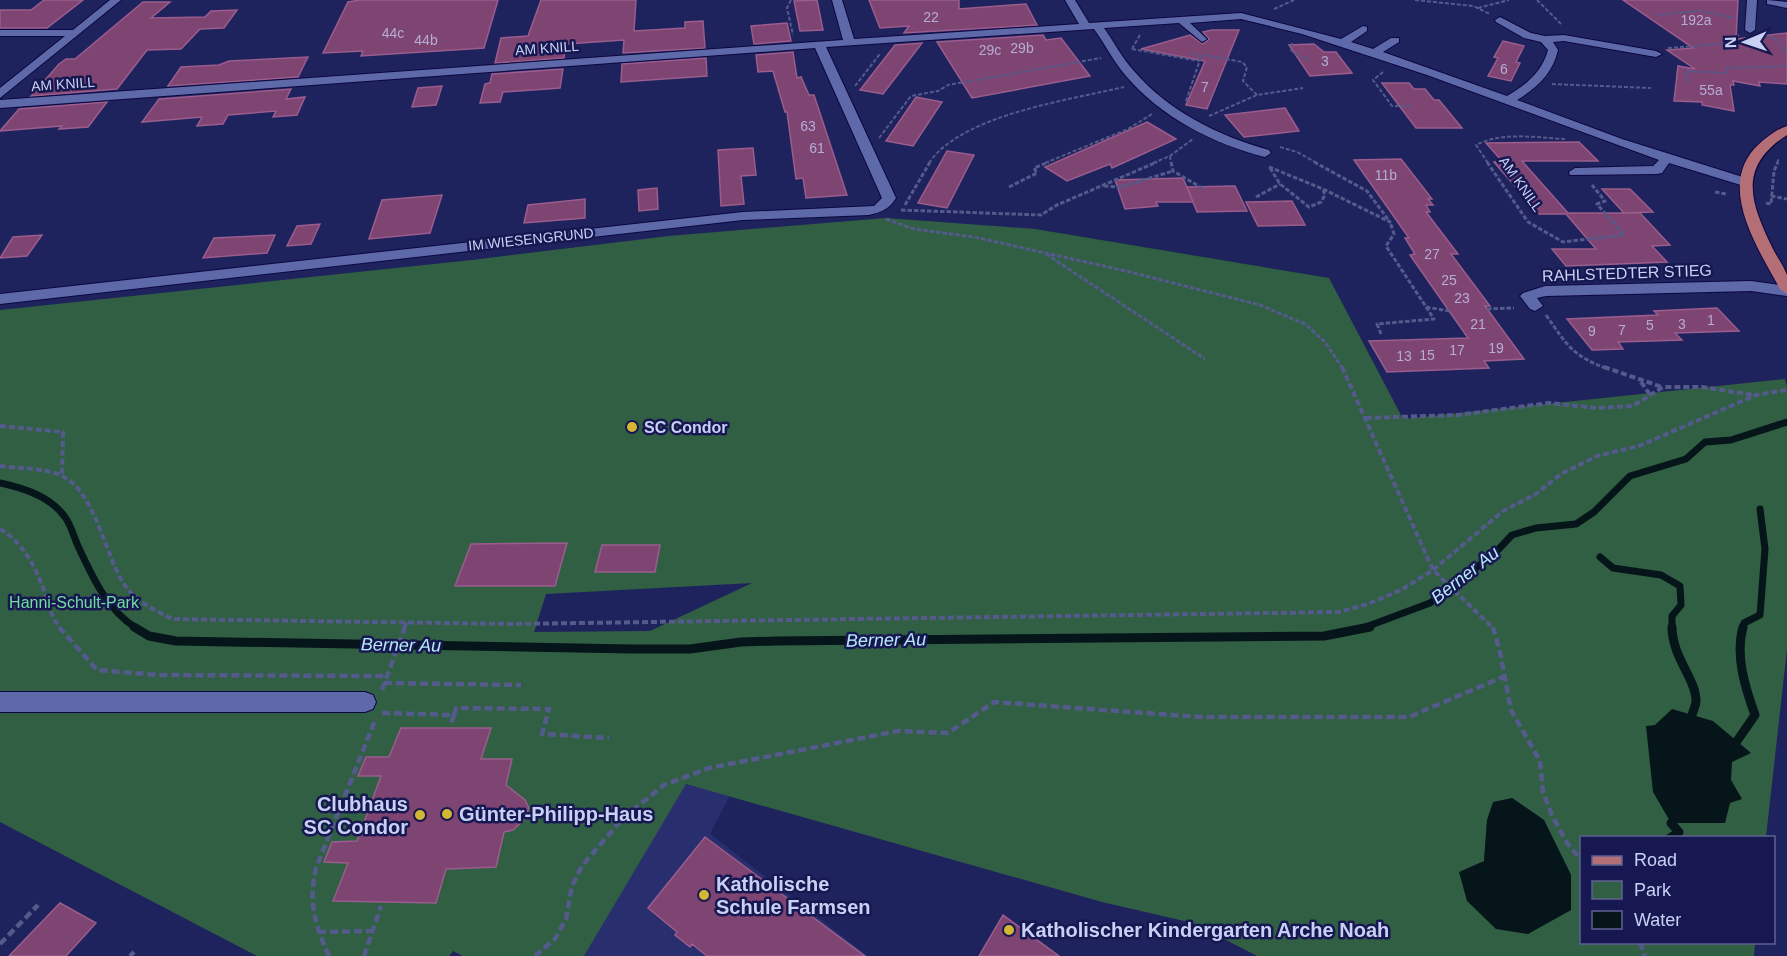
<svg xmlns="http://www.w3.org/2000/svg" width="1787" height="956" viewBox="0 0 1787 956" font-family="Arial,sans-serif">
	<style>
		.built { fill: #292e6e }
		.green { fill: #315f43; fill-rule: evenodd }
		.water { fill: #061519 }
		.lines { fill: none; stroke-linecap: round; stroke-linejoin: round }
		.stream-far1 { stroke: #061519; stroke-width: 7 }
		.stream { stroke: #061519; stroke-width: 9 }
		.building { fill: #7e4472; stroke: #9a5d8d; stroke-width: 1.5 }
		.minor-casing { stroke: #0c0740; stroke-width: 2 }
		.major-casing { stroke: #0c0740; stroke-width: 2 }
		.path-far3 { stroke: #555a8d; stroke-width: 2; stroke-dasharray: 4 2; stroke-linecap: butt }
		.path-far2 { stroke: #555a8d; stroke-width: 3; stroke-dasharray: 4.5 2; stroke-linecap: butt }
		.path-far1 { stroke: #555a8d; stroke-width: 4; stroke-dasharray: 6 3; stroke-linecap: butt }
		.path { stroke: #555a8d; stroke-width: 4.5; stroke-dasharray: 8 4; stroke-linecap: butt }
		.minor { fill: #5e69a9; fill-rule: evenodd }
		.major { fill: #b46e75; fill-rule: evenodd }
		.poi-dot { fill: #d4b635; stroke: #171851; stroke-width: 2 }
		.labels { text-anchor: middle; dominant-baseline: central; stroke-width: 5; stroke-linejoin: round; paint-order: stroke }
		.number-label { font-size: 14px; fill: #b6add4 }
		.far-street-label { font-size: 14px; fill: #c8d0f4; stroke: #171851 }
		.street-label { font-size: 16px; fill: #c8d0f4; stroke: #171851 }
		.poi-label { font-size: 16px; font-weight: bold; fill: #c8d0f4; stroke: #171851; text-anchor: start }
		.park-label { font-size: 16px; fill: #71df9c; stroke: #171851 }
		.water-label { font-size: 18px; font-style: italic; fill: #b7eaf7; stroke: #171851 }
		.near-poi-label { font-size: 20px; font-weight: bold; fill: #c8d0f4; stroke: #171851; text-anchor: start }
	</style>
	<rect width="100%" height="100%" fill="#1f235d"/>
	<path class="built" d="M685,784L730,795L710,834L868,956H584Z"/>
	<path class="green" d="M886,218L1035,229L1329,278L1403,419L1785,379L1787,387V649L1766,837L1582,838V942L1755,943L1754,956H1257L1193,923L1102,902L686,784L584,956H463L453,951L449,956H257L0,822V310L472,260L669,236ZM752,583L650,631L534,632L546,594ZM1512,798L1544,820L1571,875V910L1548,922L1459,873L1484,862L1487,820Z"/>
	<path class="water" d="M1672,709L1713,721L1751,753L1732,762L1731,780L1742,799L1730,803L1725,823H1671L1653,792L1646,726L1655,725Z
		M1512,798L1544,820L1571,875V910L1528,934L1496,929L1467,901L1459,872L1484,861L1487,820L1493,802Z"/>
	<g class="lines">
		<path class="stream-far1" d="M0,483C23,488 50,496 65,517C71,525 74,537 78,546C92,576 107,610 136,628
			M1600,557L1613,568L1661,575L1680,586L1681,605L1672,616V628
			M1363,628L1430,603L1494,554L1512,535L1536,528L1576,524L1594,512L1630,476L1686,459L1705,442L1731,440L1787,422
			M1743,628L1744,623L1760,615L1765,549L1760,509"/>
		<path class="stream" d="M134,627L149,636L176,641L632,649H690L741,642L776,641L1324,636L1370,627
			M1672,627C1672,657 1696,679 1696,701C1696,705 1693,711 1692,715
			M1737,741L1755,715C1745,687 1735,656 1743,627
			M1670,838L1679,832L1671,823"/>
	</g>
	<path class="building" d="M44,0H83L47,28H0V10H31Z
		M360,0H498L484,48L361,56L363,51L323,53L348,2Z
		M541,0H636L634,31L685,28V22L703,21L705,48L623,53L624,40L566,44L564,58L495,63L501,38L528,36Z
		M817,0L823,30L800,31L794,1Z
		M869,0H959V9L1026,4L1037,25L904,33L909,26L880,28Z
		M1623,0H1738L1736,39L1787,33V84L1759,82L1760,86L1733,81L1734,85H1730L1734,111L1702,105V102L1674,101L1678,66L1695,69L1667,50L1693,48Z
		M143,2H170L151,18L205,17L211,11L237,10L224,28L200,29L181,49L147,50L117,89L31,96L59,64L66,59H75Z
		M787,23L791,41L754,44L751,26Z
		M1212,30H1239L1207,109L1186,105L1205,61L1141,49L1190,35L1203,44L1209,39L1203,32Z
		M1043,35L1046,40L1061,38L1090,76L972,98L937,42Z
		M1503,41L1524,46L1516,62L1520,63L1511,81L1488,76L1498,58L1494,57Z
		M922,43L883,94L860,90L895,45Z
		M1314,44L1324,52H1336L1352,73L1310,76L1289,45Z
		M793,52L797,78L801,77L809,95H814L847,195L806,198L803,178L796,179L787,112H785L773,71L758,72L756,55Z
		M308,57L298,77L168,86L181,67L219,65L229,61Z
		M706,58L707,76L621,82L622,64Z
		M563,69L560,88L503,92L500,102L480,103L485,84L490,83L492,74Z
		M1382,83H1409L1414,89H1425L1434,100H1439L1462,128H1416Z
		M442,86L436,105L412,107L418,88Z
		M291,89L286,99L305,97L297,115L273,117L276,111L228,115L223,124L197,126L202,117L142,122L159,99Z
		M916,97L942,102L913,146L886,141Z
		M107,102L88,127L59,129L62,126L0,131L19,109Z
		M1285,108L1299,131L1244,137L1225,115Z
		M1147,122L1176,139L1112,168L1110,164L1067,181L1045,167Z
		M1579,142L1598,161H1522L1568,213H1640L1670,245L1652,246L1667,262L1566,266L1552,249H1596L1566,214H1539L1494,162L1502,161L1486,143Z
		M753,148L756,175L741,176L744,204L721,206L718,150Z
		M947,151L974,155L947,208L918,203Z
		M1401,159L1432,199H1428L1433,205H1426L1430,212H1426L1458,254H1451L1490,306H1485L1524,359L1484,361L1489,368L1387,372L1369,341L1468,338L1410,255L1415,254L1405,238H1409L1354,160Z
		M1183,178L1193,202H1156L1158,206L1125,209L1115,180Z
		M1235,186L1247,211L1197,212L1187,187Z
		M657,188L658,209L639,211L638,190Z
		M1602,189H1630L1653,212L1624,213Z
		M442,195L430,233L369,239L382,200Z
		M585,199V218L524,223L528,205Z
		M1292,201L1305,225L1258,226L1246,202Z
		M320,224L311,244L287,246L297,226Z
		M42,235L27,256L0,258L13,237Z
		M275,235L267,253L203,258L214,238Z
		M1717,308L1739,331L1675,333L1682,340L1618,342L1623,349L1592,350L1567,319L1658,315L1654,311Z
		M567,543L555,586H455L471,544Z
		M602,545H660L655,572H595Z
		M401,728H491L481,759H512L506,785L525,800L529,808L524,820L513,830L504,832L496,867L446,869L436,903L333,901L348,863L324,862L332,842L357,841L381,776H358L366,757H389Z
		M705,837L865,956H707L692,944L690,947L675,935L677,932L648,908Z
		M60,903L96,923L66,956H9Z
		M1003,915L1059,956H979Z"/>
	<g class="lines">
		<g class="minor-casing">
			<path id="minor" d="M110,0H121L0,98V88L65,36H0V30H73Z
				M832,0H842L854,39L1079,24L1065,0H1075L1089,23L1241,13L1341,39L1363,26L1367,27V31L1351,42L1373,49L1391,38H1399V42L1383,52L1507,96C1526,85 1542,72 1548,50L1541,42L1524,38L1496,22L1495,20L1500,17L1531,33L1545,36L1564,35L1656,51L1662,54L1656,57L1564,41L1553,42L1558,50C1553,73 1537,88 1517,100L1622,139L1749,179L1751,182L1744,186L1669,163L1662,173L1657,174L1570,175L1569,172L1575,168L1653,166L1659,160L1427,75L1302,34L1241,19L1190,23L1207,39L1202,42L1179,23L1104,28C1114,42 1122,58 1134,71C1168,111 1219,136 1269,150L1271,153L1265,157C1213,144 1161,117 1126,76C1113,61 1105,44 1094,29L826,47L896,198C889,209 882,212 869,215L743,220L0,304V294L743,212L874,206L882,198L815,48L0,108V100L843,40Z
				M1747,0H1757L1755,30L1750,33L1745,30Z
				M1767,0L1787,2V8L1767,4Z
				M1751,281L1787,286V296L1751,291L1546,296L1537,298L1543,306L1535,311L1530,309L1520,296L1523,293L1545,286Z
				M0,692H365L373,695L376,702L373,709L365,712H0Z"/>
		</g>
		<g class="major-casing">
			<path id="major" d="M1787,126V135C1736,168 1751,204 1774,251C1778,258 1784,267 1787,275C1787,280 1787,288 1787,294L1780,289C1757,247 1715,184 1759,144C1767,137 1777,129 1787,126Z"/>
		</g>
		<path class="path-far3" d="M791,0L787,8L793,35
			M1415,0L1473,6L1490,14
			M1537,0L1561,24
			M1478,8L1509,0
			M1274,9L1294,0
			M1656,15L1701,11L1735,18
			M1763,34L1777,40L1787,54
			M1292,43L1291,50C1298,56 1303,59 1312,59
			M1668,48L1722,44L1739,35
			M1132,49L1199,61
			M1132,49L1140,35
			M1192,53L1201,57
			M1383,72L1373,80L1392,106H1411
			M1688,82L1686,71L1727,73V68L1787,66
			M1552,84L1651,88
			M855,86L880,54
			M1186,101L1201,57L1205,55L1242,62L1247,67L1243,81L1257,95
			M1209,116L1257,95L1303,88
			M879,138L911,96L938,91L948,85L1101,58
			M1280,147L1297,152L1317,163
			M1170,156L1171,163
			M929,163C961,115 1069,100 1124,87
			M1045,163L1128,129L1152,114
			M1153,163L1170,156L1193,139
			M1488,163L1476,145C1503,131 1537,138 1566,139
			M1777,163L1779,158"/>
		<path class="path-far2" d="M1171,162L1173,171L1202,188
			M1487,162L1528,222L1563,242L1624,235L1597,204L1605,201L1592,185
			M1269,167L1323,189L1390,222L1367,191L1314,162
			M1270,168L1280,184L1309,207L1321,202L1325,195L1323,190
			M1104,186L1121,187L1173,171
			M1009,187L1037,173L1034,168L1049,162
			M1715,192L1726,194
			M1771,196L1787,199
			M1256,197L1280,184
			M1766,203L1771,204L1774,171L1778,162
			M905,205L930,162
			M901,210L1041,215L1057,205L1157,162
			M886,219L914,229L974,237L1126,271L1260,305L1305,324L1325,342L1343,369
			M1046,254L1205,359
			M1426,307L1449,311
			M1487,309L1514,308
			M1546,315C1567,345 1572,356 1608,369
			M1381,334L1377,324L1434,319L1386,246L1394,234L1390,222"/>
		<path class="path-far1" d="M1342,367L1433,570L1493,628
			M1604,367L1662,387
			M1641,382L1651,396
			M1366,418L1458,415L1549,403L1597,408L1633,406L1663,387H1702L1754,395
			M0,426L63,432L62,476
			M0,466C20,469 46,467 64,477C95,493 105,555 124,584C135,601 155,610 172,619L513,624L1339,612L1368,604L1401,590L1433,570L1503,511L1536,494L1561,474L1597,456L1639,446L1756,395L1787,390
			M0,529C23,542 37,569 45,594C49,606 52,618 60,628
			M404,628L407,621"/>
		<path class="path" d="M59,627L97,670L158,675L386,676
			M1493,627L1500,652L1511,710L1540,761L1543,792L1552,815L1567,843L1582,861
			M384,683L521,685
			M382,690L405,627
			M382,713L454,715L450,726
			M454,715L456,708L549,709L542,734L609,738
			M318,932L372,931
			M1640,942L1645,956
			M0,944L38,905
			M130,956L134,952
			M329,956C315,926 308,901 316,868L376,718
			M364,956L381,906
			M535,956L555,939L566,919L572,886L582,866L622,819L664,785L709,768L898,731L948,733L994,702L1200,717H1409L1505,676"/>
		<use href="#minor" class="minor"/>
		<use href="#major" class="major"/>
	</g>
	<g class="poi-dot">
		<circle cx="632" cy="427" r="6"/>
		<circle cx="447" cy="814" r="6"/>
		<circle cx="420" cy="815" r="6"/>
		<circle cx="704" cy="895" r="6"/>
		<circle cx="1009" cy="930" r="6"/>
	</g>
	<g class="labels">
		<g class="number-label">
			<text x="931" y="17">22</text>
			<text x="1696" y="20">192a</text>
			<text x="393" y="33">44c</text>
			<text x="426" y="40">44b</text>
			<text x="1022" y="48">29b</text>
			<text x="990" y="50">29c</text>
			<text x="1325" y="61">3</text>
			<text x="1504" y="69">6</text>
			<text x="1205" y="87">7</text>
			<text x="1711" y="90">55a</text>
			<text x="808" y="126">63</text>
			<text x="817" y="148">61</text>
			<text x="1386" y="175">11b</text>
			<text x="1432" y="254">27</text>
			<text x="1449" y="280">25</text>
			<text x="1462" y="298">23</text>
			<text x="1711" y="320">1</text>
			<text x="1478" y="324">21</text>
			<text x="1682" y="324">3</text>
			<text x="1650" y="325">5</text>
			<text x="1622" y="330">7</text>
			<text x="1592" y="331">9</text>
			<text x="1496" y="348">19</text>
			<text x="1457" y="350">17</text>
			<text x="1427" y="355">15</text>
			<text x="1404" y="356">13</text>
		</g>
		<g class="far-street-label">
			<text transform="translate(547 48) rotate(-4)">AM KNILL</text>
			<text transform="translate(63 84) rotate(-4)">AM KNILL</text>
			<text transform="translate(1521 184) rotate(55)">AM KNILL</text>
			<text transform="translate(531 239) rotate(-6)">IM WIESENGRUND</text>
		</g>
		<g class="street-label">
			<text transform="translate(1627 273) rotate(-2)">RAHLSTEDTER STIEG</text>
		</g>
		<g class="poi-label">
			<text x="644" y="427">SC Condor</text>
		</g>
		<g class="park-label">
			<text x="74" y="602">Hanni-Schult-Park</text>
		</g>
		<g class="water-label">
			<text transform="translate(1465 575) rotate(-38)">Berner Au</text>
			<text transform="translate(886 640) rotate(-1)">Berner Au</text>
			<text transform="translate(401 645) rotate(1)">Berner Au</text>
		</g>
		<g class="near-poi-label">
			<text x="408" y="804" text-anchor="end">Clubhaus<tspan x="408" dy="23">SC Condor</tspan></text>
			<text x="459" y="814">Günter-Philipp-Haus</text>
			<text x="716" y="884">Katholische<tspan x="716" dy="23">Schule Farmsen</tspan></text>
			<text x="1021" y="930">Katholischer Kindergarten Arche Noah</text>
		</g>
	</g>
	<rect x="1580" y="836" width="195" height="108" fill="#171851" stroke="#5e6292" stroke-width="1.5"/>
	<rect x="1592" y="856" width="30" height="9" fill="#b46e75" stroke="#5e6292" stroke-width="1.5"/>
	<text x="1634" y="866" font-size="18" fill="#c8d0f4">Road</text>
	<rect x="1592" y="881" width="30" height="18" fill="#315f43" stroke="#5e6292" stroke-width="1.5"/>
	<text x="1634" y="896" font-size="18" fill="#c8d0f4">Park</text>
	<rect x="1592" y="911" width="30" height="18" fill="#061519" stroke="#5e6292" stroke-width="1.5"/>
	<text x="1634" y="926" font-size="18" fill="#c8d0f4">Water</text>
	<g transform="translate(1745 42) rotate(268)" stroke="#171851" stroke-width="4.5" paint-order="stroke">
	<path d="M0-4.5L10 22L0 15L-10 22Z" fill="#c8d0f4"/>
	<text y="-9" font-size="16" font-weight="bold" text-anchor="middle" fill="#c8d0f4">N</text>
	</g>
</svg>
